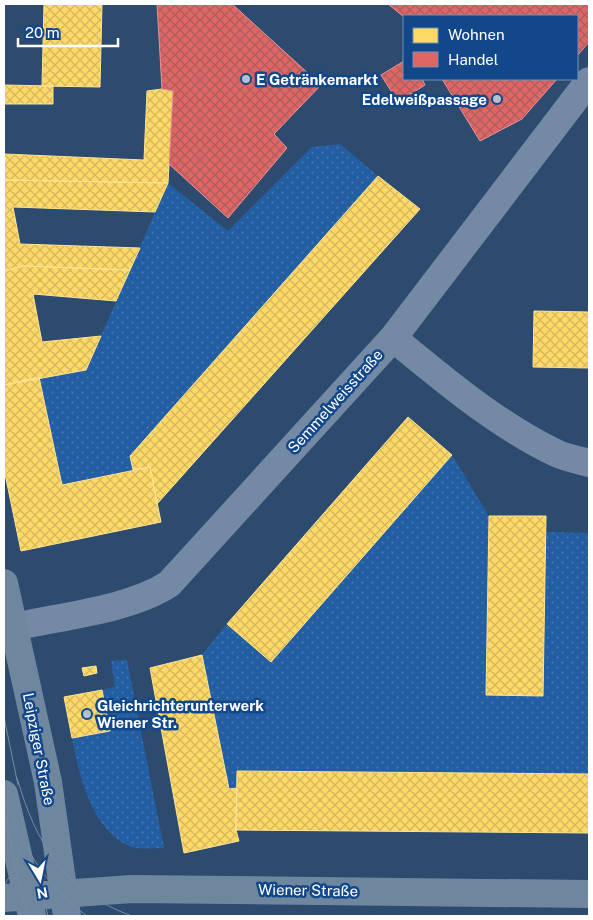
<svg xmlns="http://www.w3.org/2000/svg" width="593" height="920" viewBox="0 0 593 920" font-family="'Public Sans',sans-serif">
	<style>
		.grass { fill: url(#grass-dots) }
		.homes { fill: url(#homes-cross-hatch); stroke: #ffe494 }
		.shops { fill: url(#shops-cross-hatch); stroke: #e99494 }
		.lines { fill: none; stroke-linecap: round; stroke-linejoin: round }
		.minor { stroke: #748aa4; stroke-width: 28 }
		.secondary { stroke: #6f869f; stroke-width: 28 }
		.tram { stroke: #778ba3; stroke-width: 1 }
		.poi-dot { fill: #b6c0cd; stroke: #12478a; stroke-width: 2 }
		.labels { text-anchor: middle; dominant-baseline: central; stroke-width: 5; stroke-linejoin: round; paint-order: stroke }
		.poi-label { font-size: 15px; font-weight: bold; fill: #fff; stroke: #12478a; text-anchor: start }
		.street-label { font-size: 15px; fill: #fff; stroke: #12478a }
	</style>
	<defs>
		<pattern id="grass-dots" width="8" height="8" patternUnits="userSpaceOnUse" patternTransform="scale(1.25)"><rect width="8" height="8" fill="#245ea2"/><path d="M2 2h.1M6 6h.1" fill="none" stroke="#4576b0" stroke-width="1.8" stroke-linecap="round"/></pattern>
		<pattern id="homes-cross-hatch" width="8" height="8" patternUnits="userSpaceOnUse" patternTransform="scale(1.25)"><rect width="8" height="8" fill="#ffd966"/><path d="M0 0l8 8M0 8l8-8" fill="none" stroke="#d2b660"/></pattern>
		<pattern id="shops-cross-hatch" width="8" height="8" patternUnits="userSpaceOnUse" patternTransform="scale(1.25)"><rect width="8" height="8" fill="#e06666"/><path d="M0 0l8 8M0 8l8-8" fill="none" stroke="#ac5d5d"/></pattern>
	</defs>
	<rect width="100%" height="100%" fill="#2d4a6f"/>
	<path class="grass" d="M340,144L378,176L130,456L133,470L62,485L39,377L86,370L168,183L228,231L312,147Z
		M452,455L489,516L486,695L543,696L546,532L589,533V774L237,771V788L229,789L202,655L227,624Z
		M127,660L164,848C154,848 138,850 129,846C91,829 79,775 72,738L110,731L102,690L115,687L111,661Z"/>
	<path class="homes" d="M44,4H102L100,87L42,86Z
		M4,85L53,86V104H4Z
		M162,89L173,91L168,183L4,180V154L144,160L147,91Z
		M378,176L420,209L157,504L150,467L133,470L130,456Z
		M4,180L168,183L155,212L13,207L20,244L140,248L130,270L24,266L4,271Z
		M24,266L130,270L116,301L33,294L42,342L101,336L86,370L4,385V271Z
		M534,311L589,312V368L533,367Z
		M39,377L62,485L150,467L161,522L21,551L4,469V385Z
		M408,417L452,455L271,662L227,624Z
		M489,516H546L543,696L486,695Z
		M202,655L229,789L237,788L236,830L239,841L184,853L150,668Z
		M96,666L97,673L84,676L82,668Z
		M102,690L110,731L72,738L64,697Z
		M237,771L589,774V833L236,830Z"/>
	<path class="shops" d="M157,4H232L321,85L274,134L287,148L228,218L169,164L173,91L162,89Z
		M388,4H586L589,6V42L577,56V16L404,17Z
		M404,61V79H422L425,85L398,102L381,75Z
		M442,79H557L522,119L480,141Z"/>
	<g class="lines">
		<path class="minor" d="M393,338C444,380 496,424 556,453C566,458 579,460 589,463
			M14,627C61,616 129,610 169,584L393,338L589,81"/>
		<path class="secondary" d="M4,583L48,782L67,916
			M4,794L32,916
			M4,898L132,889L589,894"/>
		<path class="tram" d="M4,717L18,785
			M17,778C36,843 64,892 132,916
			M4,795C24,847 41,882 87,916
			M5,813L15,868L28,916
			M37,870L48,916
			M4,885C22,860 26,838 21,808"/>
	</g>
	<g class="poi-dot">
		<circle cx="246" cy="79" r="5"/>
		<circle cx="497" cy="99" r="5"/>
		<circle cx="87" cy="714" r="5"/>
	</g>
	<g class="labels">
		<g class="poi-label">
			<text x="256" y="79">E Getränkemarkt</text>
			<text x="487" y="99" text-anchor="end">Edelweißpassage</text>
			<text x="97" y="705">Gleichrichterunterwerk<tspan x="97" dy="17">Wiener Str.</tspan></text>
		</g>
		<g class="street-label">
			<text transform="translate(335 401) rotate(-48)">Semmelweisstraße</text>
			<text transform="translate(39 749) rotate(79)">Leipziger Straße</text>
			<text transform="translate(308 890) rotate(1)">Wiener Straße</text>
		</g>
	</g>
	<rect width="593" height="920" fill="none" stroke="#ffffff" stroke-width="10"/>
	<rect x="403" y="15" width="175" height="65" fill="#12478a" stroke="#7191b9"/>
	<rect x="413" y="28" width="25" height="15" fill="#ffd966" stroke="#7191b9"/>
	<text x="448" y="40" font-size="15" fill="#ffffff">Wohnen</text>
	<rect x="413" y="52" width="25" height="15" fill="#e06666" stroke="#7191b9"/>
	<text x="448" y="65" font-size="15" fill="#ffffff">Handel</text>
	<g transform="translate(40 880) rotate(170)" stroke="#12478a" stroke-width="4" paint-order="stroke">
	<path d="M0-4L9 19L0 12L-9 19Z" fill="#ffffff"/>
	<text y="-8" font-size="14" font-weight="bold" text-anchor="middle" fill="#ffffff">N</text>
	</g>
	<path d="M18 38v8h100v-8" fill="none" stroke="#ffffff" stroke-width="2.5"/>
	<text x="25" y="38" font-size="15" fill="#ffffff" stroke="#12478a" stroke-width="4" paint-order="stroke">20 m</text>
</svg>
